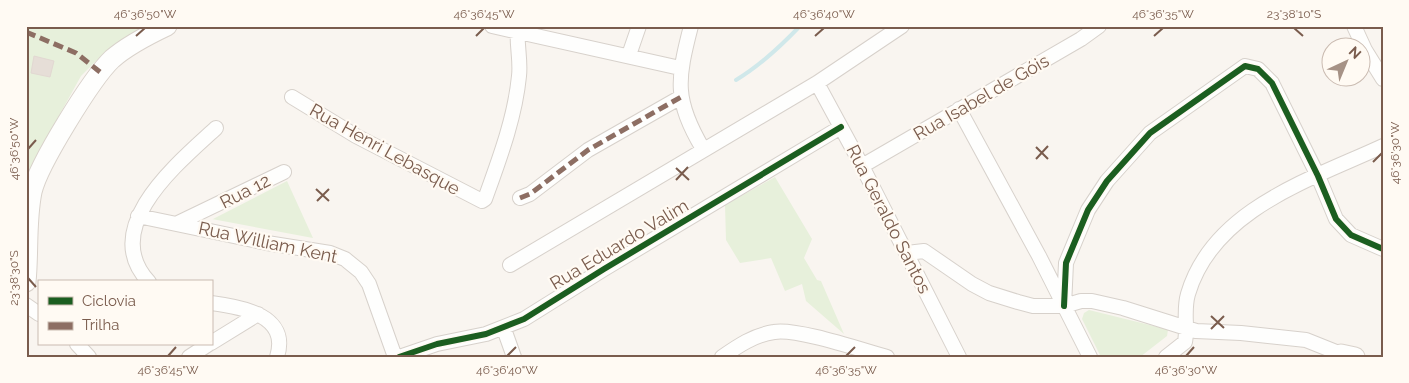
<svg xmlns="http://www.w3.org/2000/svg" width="1409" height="383" viewBox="0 0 1409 383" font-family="Raleway,sans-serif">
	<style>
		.green { fill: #e7f0db }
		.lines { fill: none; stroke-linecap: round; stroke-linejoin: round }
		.stream { stroke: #d0e8ea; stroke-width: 4 }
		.building { fill: #e6ded7; stroke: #e2d8d2 }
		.minor-casing { stroke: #d7d1cb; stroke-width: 16 }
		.secondary-casing { stroke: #d9d2cb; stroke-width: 21 }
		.minor { stroke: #fefefd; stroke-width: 14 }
		.secondary { stroke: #fefefd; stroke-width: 19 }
		.quiet { stroke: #8d6e63; stroke-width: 5; stroke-dasharray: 10 5; stroke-linecap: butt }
		.cycleway-casing { stroke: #fffaf3; stroke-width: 9 }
		.cycleway { stroke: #1b5e20; stroke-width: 6 }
		.ticks { fill: none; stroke: #7a5c4d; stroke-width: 2 }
		.labels { text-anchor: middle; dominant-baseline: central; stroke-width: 4.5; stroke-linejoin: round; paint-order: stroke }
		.street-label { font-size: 18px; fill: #7a5c4d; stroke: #fffaf3 }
		.neatline { fill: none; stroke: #7a5c4d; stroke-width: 2 }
		.ticks-label { font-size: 12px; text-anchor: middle; fill: #7a5c4d }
	</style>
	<rect width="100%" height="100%" fill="#f9f5f0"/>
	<path class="green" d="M26,26H145L99,58L81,76L35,159L26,183Z
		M775,177L812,239L804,258L817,280L821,281L844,334L806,301L802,284L785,291L771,258L740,263L726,240L725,205Z
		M287,181L313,238L212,219H213Z
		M1089,310L1166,329L1168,330L1167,336L1140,357H1101L1082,319L1084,313Z"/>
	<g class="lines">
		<path class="stream" d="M736,80C761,65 780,47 800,26"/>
	</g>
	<path class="building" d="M34,56L54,61L50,77L31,73Z"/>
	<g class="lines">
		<g class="minor-casing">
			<path id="minor" d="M492,26L680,68
				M691,26C677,80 674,100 703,149
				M1354,26L1365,50L1383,79
				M629,55L639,26
				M817,83L862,166L959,357
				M292,97L356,136L482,201L485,199C499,160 515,118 519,76C521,60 516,43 518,26
				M959,109L1039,256L1090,357
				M862,166L1081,39L1099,26
				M520,198L530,194L588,150L681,97
				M138,216L267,243L330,253L345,259L361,272L369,284L395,357
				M178,223L284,172
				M907,253L924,251L972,284L989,293L1018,302L1033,306H1064L1081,301H1092L1123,308L1196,331L1241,333L1306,340L1341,354
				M510,265L817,83L902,26
				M149,282C98,228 178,163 216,128
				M211,303C242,307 290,315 277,357
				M26,305L39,314
				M1064,306L1066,263L1088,210L1107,181L1150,133L1245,66L1258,69L1272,83L1318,176L1336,219L1351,235L1383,249
				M504,329L514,357
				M211,343L258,314
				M77,344L89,357
				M189,357L209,344
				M399,357L437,344L486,334L524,319L604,269L841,127
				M722,357C738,346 754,335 774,332C797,328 861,350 887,357
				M1166,357L1185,342C1188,326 1183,311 1188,294C1213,209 1312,179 1383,146"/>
		</g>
		<g class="secondary-casing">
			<path id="secondary" d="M26,282C29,252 26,222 32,192C38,165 92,78 112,59C128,45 148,35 167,26
				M1337,357L1341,354L1355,357"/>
		</g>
		<use href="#minor" class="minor"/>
		<use href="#secondary" class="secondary"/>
		<path class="quiet" d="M26,32L76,53L100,72
			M520,198L530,194L588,150L681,97"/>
		<g class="cycleway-casing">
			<path id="cycleway" d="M1064,306L1066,263L1088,210L1107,181L1150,133L1245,66L1258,69L1272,83L1318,176L1336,219L1351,235L1383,249
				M399,357L437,344L486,334L524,319L604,269L841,127"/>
		</g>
		<use href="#cycleway" class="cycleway"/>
	</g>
	<path class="ticks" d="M1294,28L1303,36M136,36L145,28M476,36L484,28M815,36L824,28M1154,36L1163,28M1036,147L1048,159M28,149L36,140M1036,159L1048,146M1373,162L1382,153M676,168L689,180M676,180L688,167M316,189L329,201M317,201L329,189M28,278L36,287M1211,316L1224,328M1211,329L1224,316M168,356L176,347M507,356L516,347M846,356L855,347M1186,356L1194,347"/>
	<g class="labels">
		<g class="street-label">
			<text transform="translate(981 97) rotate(-30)">Rua Isabel de Góis</text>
			<text transform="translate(385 149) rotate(29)">Rua Henri Lebasque</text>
			<text transform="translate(245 191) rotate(-27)">Rua 12</text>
			<text transform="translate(889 219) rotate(63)">Rua Geraldo Santos</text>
			<text transform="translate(268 242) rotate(12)">Rua William Kent</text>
			<text transform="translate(619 244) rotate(-31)">Rua Eduardo Valim</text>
		</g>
	</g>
	<rect width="1409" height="383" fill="none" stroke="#fffaf3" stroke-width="55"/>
	<rect x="38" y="280" width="175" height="65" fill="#fffaf3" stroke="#cabbb1"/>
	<rect x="48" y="297" width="25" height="8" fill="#1b5e20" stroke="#cabbb1"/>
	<text x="82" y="306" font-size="15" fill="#7a5c4d">Ciclovia</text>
	<rect x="48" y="322" width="25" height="8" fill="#8d6e63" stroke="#cabbb1"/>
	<text x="82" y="330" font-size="15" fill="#7a5c4d">Trilha</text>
	<g transform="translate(1346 62) rotate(44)"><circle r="24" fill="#fffaf3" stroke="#cabbb1"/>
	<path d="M0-4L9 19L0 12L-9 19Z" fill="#a69286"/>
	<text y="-8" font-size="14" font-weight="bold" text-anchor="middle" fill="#7a5c4d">N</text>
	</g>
	<rect x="28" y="28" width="1354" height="328" class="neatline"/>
	<g class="ticks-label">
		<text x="145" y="18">46°36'50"W</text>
		<text x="484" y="18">46°36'45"W</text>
		<text x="824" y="18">46°36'40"W</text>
		<text x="1163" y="18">46°36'35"W</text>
		<text x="1294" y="18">23°38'10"S</text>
		<text transform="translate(14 149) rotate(-90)" y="4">46°36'50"W</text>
		<text transform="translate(1395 153) rotate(-90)" y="4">46°36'30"W</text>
		<text transform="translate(14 278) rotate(-90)" y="4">23°38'30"S</text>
		<text x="168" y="374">46°36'45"W</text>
		<text x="507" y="374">46°36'40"W</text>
		<text x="846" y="374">46°36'35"W</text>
		<text x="1186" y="374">46°36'30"W</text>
	</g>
</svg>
